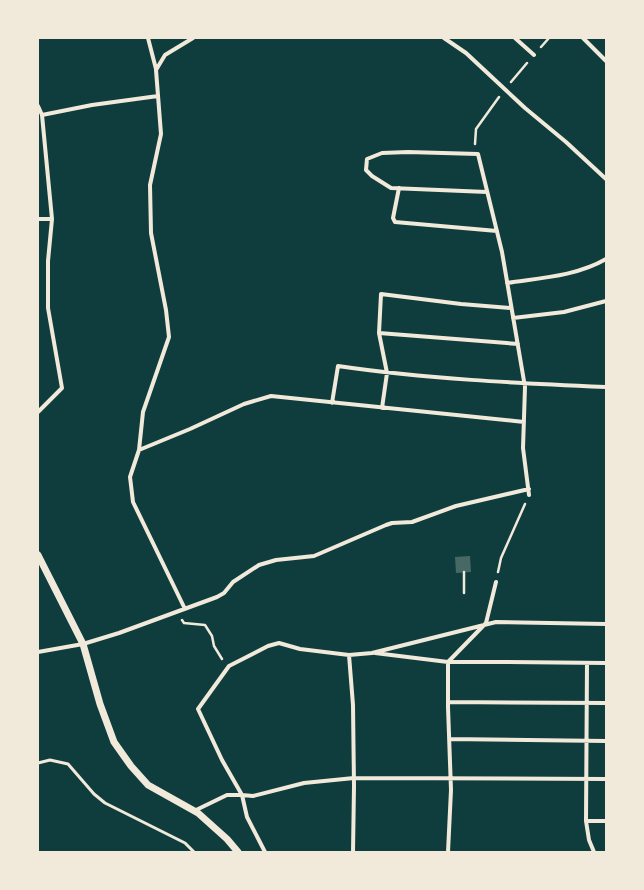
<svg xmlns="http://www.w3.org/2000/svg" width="644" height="890" viewBox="0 0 644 890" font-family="Mulish,sans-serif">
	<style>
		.building { fill: #486865 }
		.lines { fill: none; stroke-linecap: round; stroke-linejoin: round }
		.path { stroke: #f1e9da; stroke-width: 2.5 }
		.service { stroke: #f1e9da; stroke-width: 3 }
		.minor { stroke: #f1e9da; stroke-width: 4 }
		.tertiary { stroke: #f1e9da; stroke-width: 7 }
	</style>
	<rect width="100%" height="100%" fill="#0f3d3e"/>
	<path class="building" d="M470,556L471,572L456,573L455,557Z"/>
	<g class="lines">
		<path class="path" d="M541,47L549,38
			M511,82L527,63
			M475,144L476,129L499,97
			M464,572V593
			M498,572L501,558L525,504
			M182,620L184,623L205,625L212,636L214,646L222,659"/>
		<path class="service" d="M38,763L50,760L68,764L94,794L105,803L185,843L194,852"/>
		<path class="minor" d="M148,38L156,69
			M444,38L466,53L525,108L566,142L606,179
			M515,38L534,55
			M583,38L606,61
			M38,106L42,115L52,219L48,261V308L62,388L38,412
			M42,115L92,105L158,96
			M399,188L393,218L395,222L497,231
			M487,192L391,188L372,176L366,170L367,159L382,153L408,152L478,154C486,187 494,220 502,252L525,387L523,448L529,495
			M38,219H52
			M507,283C540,278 577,276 606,259
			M513,318L564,312L606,301
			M379,333L381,294L461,304L511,308
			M332,403L338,366C426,379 516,383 606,387
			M382,408L387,373L379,333L518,344
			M139,450L190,429L244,404L271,396L524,422
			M185,609L133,502L130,477L139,450L143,412L169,337L166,310L151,233L150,185L161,134L156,70L165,55L193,38
			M38,652L83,644L119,633L217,597L224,593L233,582L259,565L276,560L314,556L386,525L392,523L412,522L456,506L529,489
			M375,653L448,662H500L606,663
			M349,655L353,705L354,786L353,852
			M587,663L586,821L589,840L594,852
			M448,702L606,703
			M449,739L606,741
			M194,811L227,795H242L253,796L304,783L354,778L606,779
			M586,821H606
			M265,852L247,817L242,795L222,760L198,709L229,666L268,646L279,643L300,649L349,655L372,653L496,622L606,624
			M448,852L451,790L448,707V662L486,623L496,582"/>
		<path class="tertiary" d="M38,555L83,644L100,704L114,742L131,766L148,785L198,813L227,839L238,852"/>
	</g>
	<rect width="644" height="890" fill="none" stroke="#f1e9da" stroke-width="78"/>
</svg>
